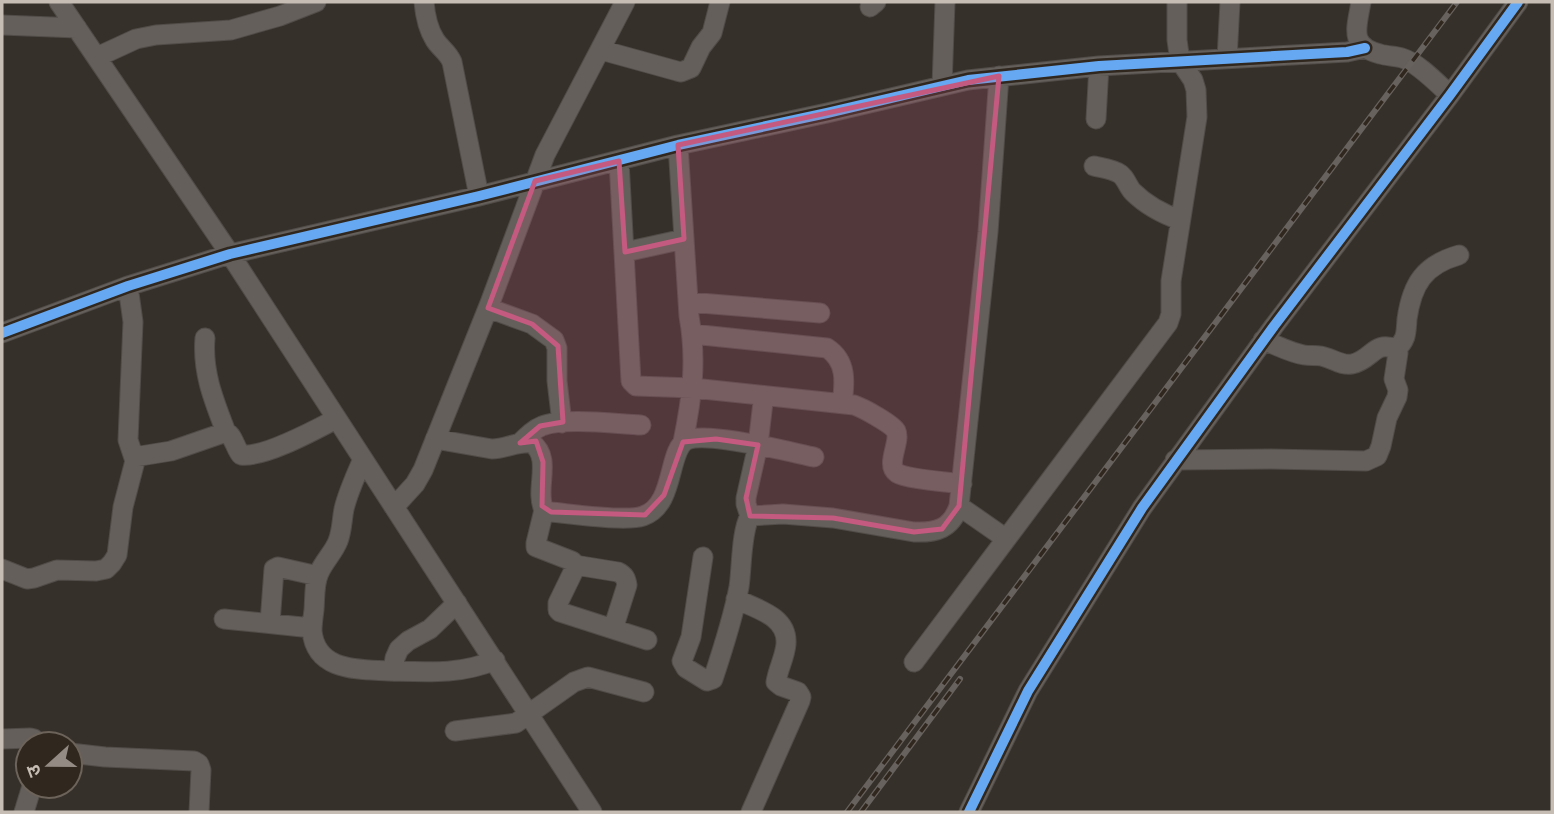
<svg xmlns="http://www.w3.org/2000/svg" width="1554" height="814" viewBox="0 0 1554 814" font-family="'Sofia Sans Condensed','Noto Sans Devanagari',sans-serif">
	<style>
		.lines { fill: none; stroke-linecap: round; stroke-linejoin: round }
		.minor-casing { stroke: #514c48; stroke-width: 21 }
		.minor { stroke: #645f5a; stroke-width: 19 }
		.rail-casing { stroke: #68625e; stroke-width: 6 }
		.rail { stroke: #30271e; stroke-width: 3.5; stroke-dasharray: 10; stroke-linecap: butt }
		.cycleway-casing { stroke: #30271e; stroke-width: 15 }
		.cycleway { stroke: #66a8f1; stroke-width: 10 }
		.marked { fill: #c45a7f; fill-opacity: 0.2; stroke: #c45a7f; stroke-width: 5; stroke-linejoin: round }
	</style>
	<rect width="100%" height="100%" fill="#36302a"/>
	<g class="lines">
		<g class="minor-casing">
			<path id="minor" d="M59,2L230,254L592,812
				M424,2C425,14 428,29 435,40C440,48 448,52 452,62L479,196
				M1361,2C1357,27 1348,46 1380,54C1387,56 1395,56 1402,58C1417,62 1438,84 1450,95
				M870,7L876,2
				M2,25L77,28
				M601,50L677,71L681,72L691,68L701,47L712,33L720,2
				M97,57L136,39L156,35L231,30L280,16L316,2
				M1227,59L1230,2
				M942,86L945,2
				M1096,119L1099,66
				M678,145L689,316C697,361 692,398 683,442
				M619,161L631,381L636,386L693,388L854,405C863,408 892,424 896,431C901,442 885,465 897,473C906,479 949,482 962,484
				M1094,166C1102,168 1113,169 1120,174C1126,178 1128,187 1133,192C1146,205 1163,214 1180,220
				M625,252L684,239
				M688,302L820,313
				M488,308L532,324L554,340L557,348V381L562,423
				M2,333L128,286L230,254L479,196L678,145L827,113L968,80L1099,66L1347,52L1365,48
				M692,334L827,348C847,361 845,382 842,404
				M205,338C202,372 214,401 226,432
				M1396,349C1407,340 1406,332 1407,319C1412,284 1424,265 1459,255
				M435,439L492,449C506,449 517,441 532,443C553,459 534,489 544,510L551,512C572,514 626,522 643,516C676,505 667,449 687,440C707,431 790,452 814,457
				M520,443C527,436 534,429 542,426C564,417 617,424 641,425
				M134,457L171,451L226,432C234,436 235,448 241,455C264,458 315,430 336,419
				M363,459C356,475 348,492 344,509C342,519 342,531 338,541C334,552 324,561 319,573C314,583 315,598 314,610C313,617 312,624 312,631C316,672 359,669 389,671C425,672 461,675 495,660
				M1175,460L1271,459L1366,461L1377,456L1381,446L1387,418L1397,397L1398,390L1394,379L1398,353L1396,349C1374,340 1372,360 1352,364C1341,366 1332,358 1321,356C1315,355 1310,356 1304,355C1291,353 1276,345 1263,340
				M959,506L1005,538
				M394,507L415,484L423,470L490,303L545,155L625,2
				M544,510L536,543V547L572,561L574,563L575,568L558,603V610L560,612L647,640
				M750,516L746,504V498L758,445L763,402L761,398L758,395
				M703,557L691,637L682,661L686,668L707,681L713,679C723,649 733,618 739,587C742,567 741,532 750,516L783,514L833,518L914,532C936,533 951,529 959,506L988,232L999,76
				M575,565L618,572C624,575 626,578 627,585L613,629
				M2,569L27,579L34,578L57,570L96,571L106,569L112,563L117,555L123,507L135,461L128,440L133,322L128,286
				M736,599C756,609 788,616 786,644C785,657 778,669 776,682L781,686L798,692L801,697L800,701L751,812
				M224,619L312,628
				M270,623L274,569L278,567L318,576
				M914,662L1168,323L1171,314V281L1197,117L1196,90L1193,80L1180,61L1177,40V2
				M393,671L395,658L399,649L408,641L430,629L457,603
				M455,731L516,723L574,682L588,677L644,692
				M2,739L30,738L34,739L40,744
				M70,753L105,757L194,761L199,764L201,770L199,812
				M24,812L32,786
				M969,812L1028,691L1142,508L1274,326L1450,95L1518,2"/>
		</g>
		<use href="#minor" class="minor"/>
		<g class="rail-casing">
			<path id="rail" d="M847,812L1457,2
				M861,812L960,679"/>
		</g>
		<use href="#rail" class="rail"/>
		<g class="cycleway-casing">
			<path id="cycleway" d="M2,333L128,286L230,254L479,196L678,145L827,113L968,80L1099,66L1347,52L1365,48
				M969,812L1028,691L1142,508L1274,326L1450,95L1518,2"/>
		</g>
		<use href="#cycleway" class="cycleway"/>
	</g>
	<path class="marked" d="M999,76L959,506L942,529L914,532L833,518L750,516L746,498L758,445L716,439L683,442L664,495L645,515L551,512L542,506L543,462L536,441L520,443L540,426L563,422L558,346L532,324L488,308L535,181L619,161L625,252L684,239L678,145Z"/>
	<rect width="1554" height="814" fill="none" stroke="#c6beb5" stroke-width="7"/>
	<g transform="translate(49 765) rotate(249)"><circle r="33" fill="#30271e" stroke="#6c635a" stroke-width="2"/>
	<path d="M0-5L12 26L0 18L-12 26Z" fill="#948c84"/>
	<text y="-10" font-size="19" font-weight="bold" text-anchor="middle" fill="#c6beb5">उ</text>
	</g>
</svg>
